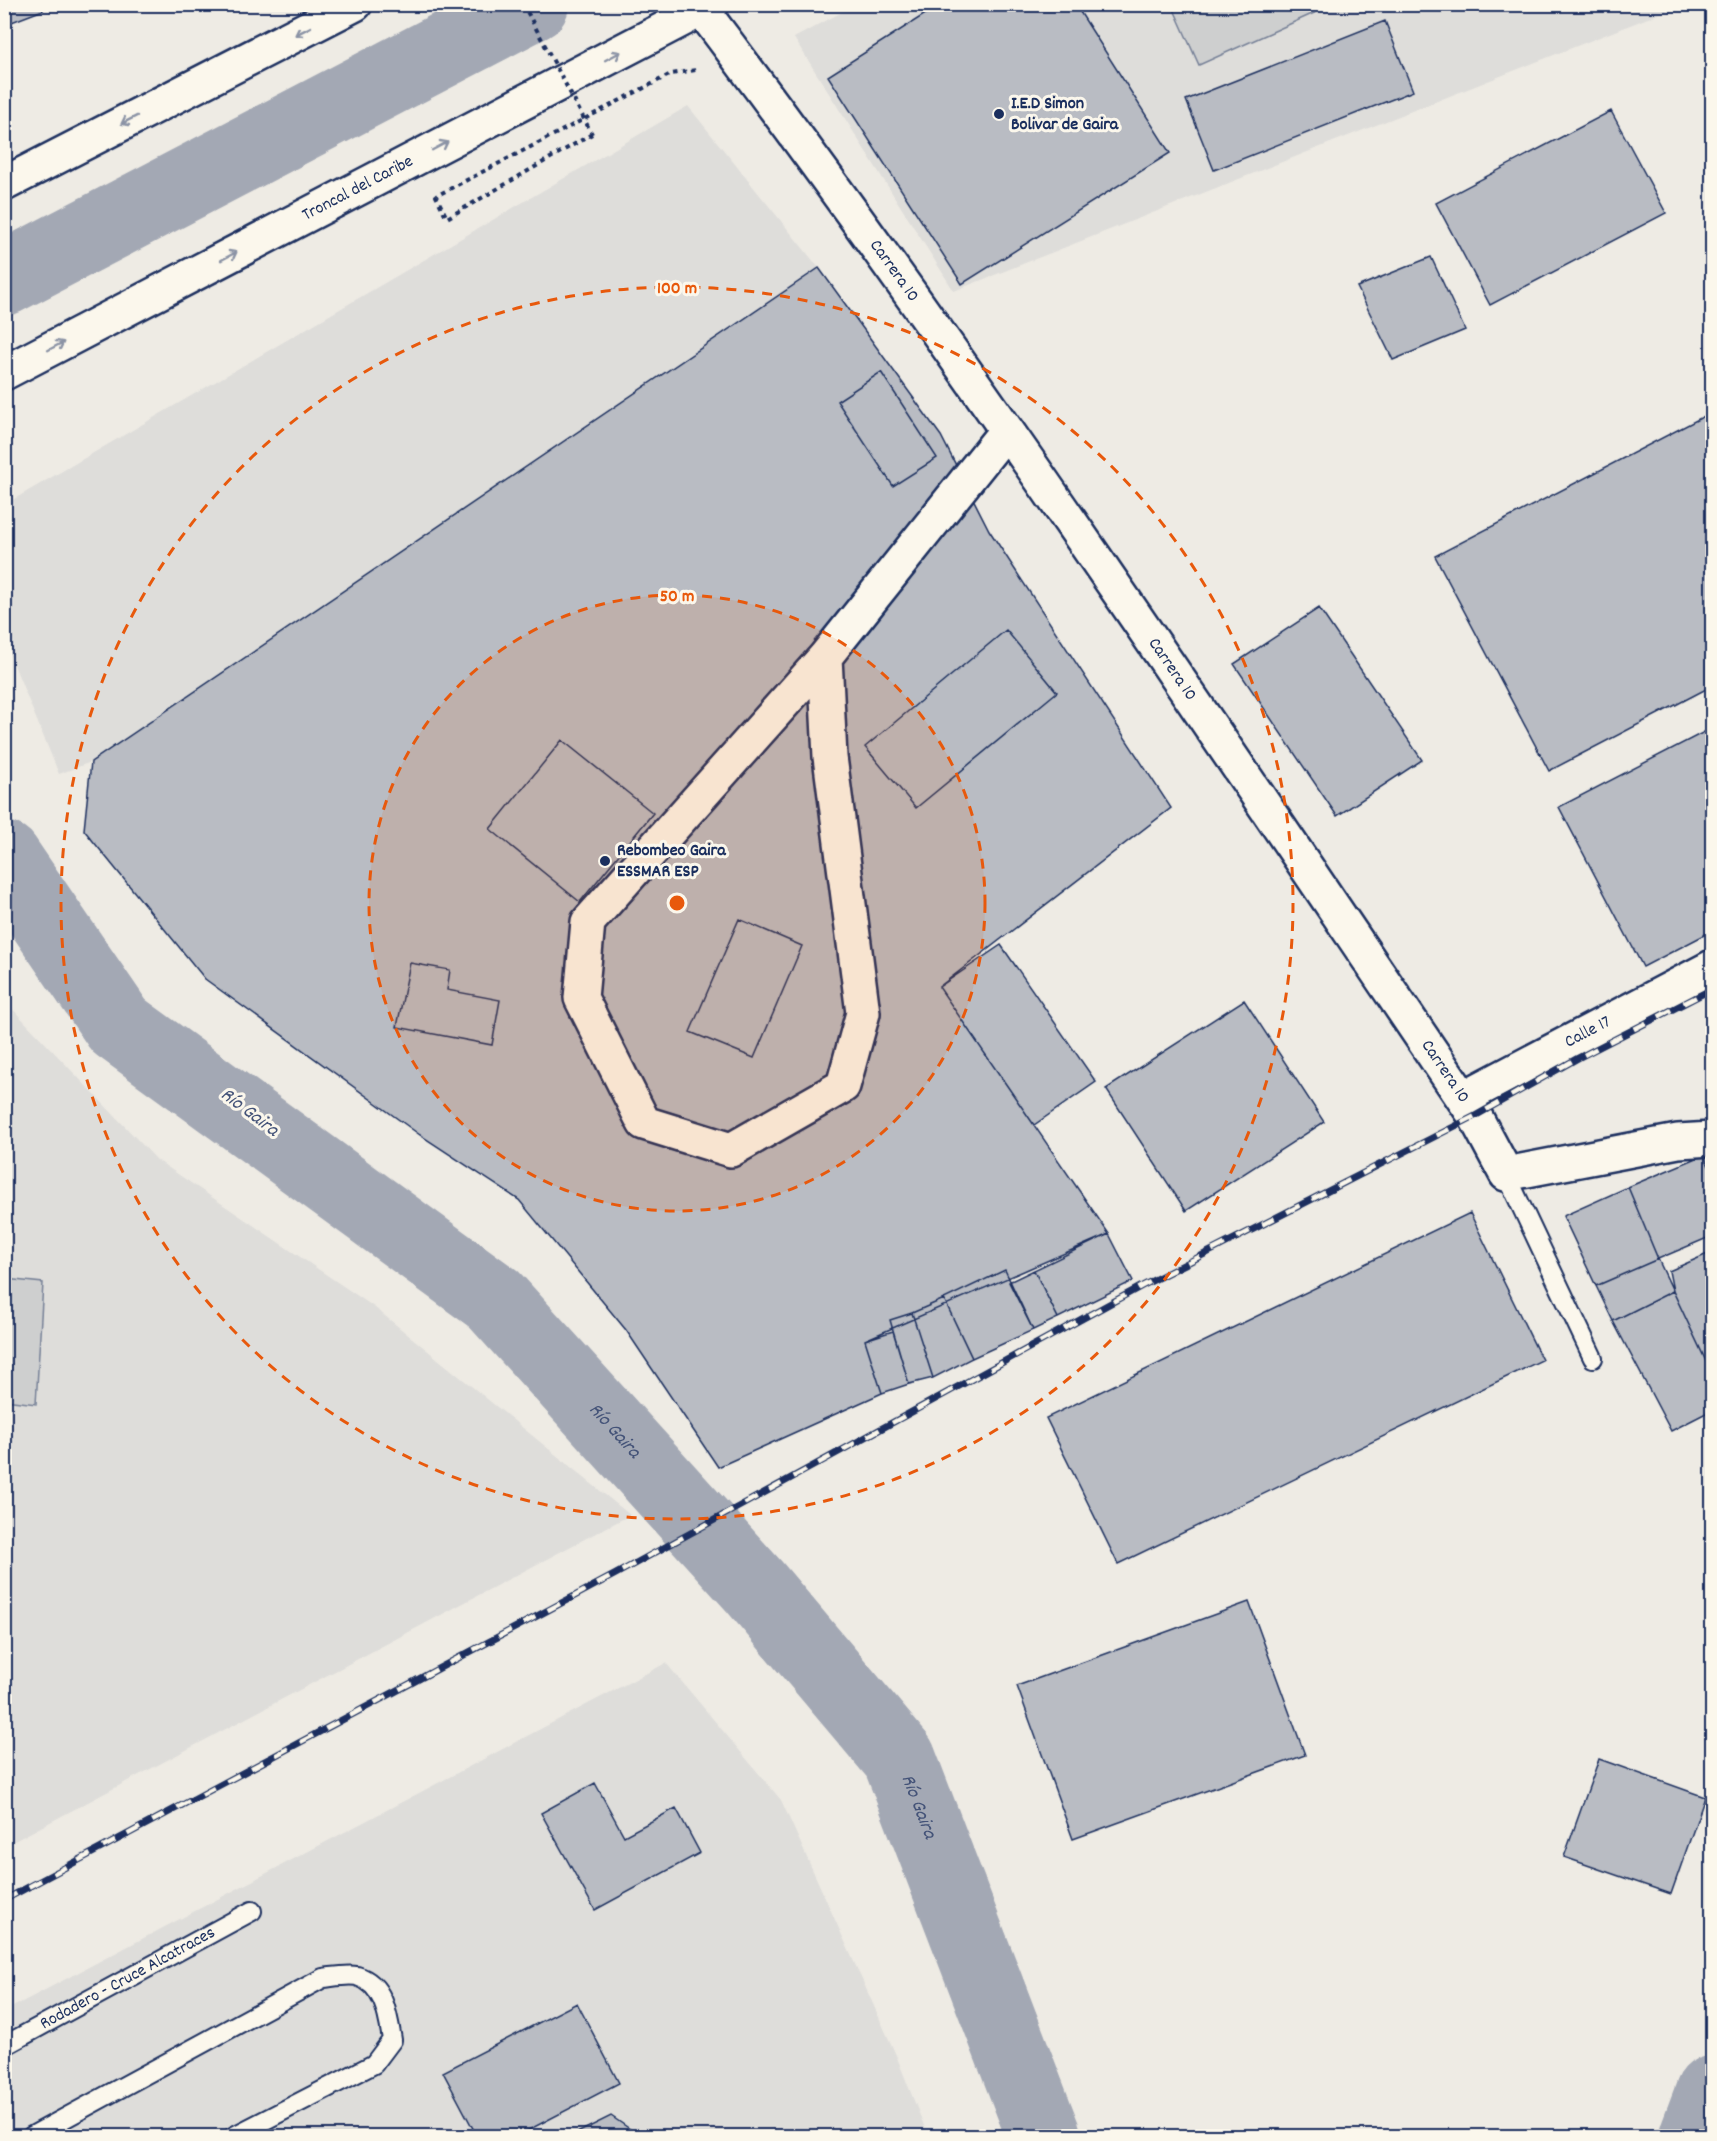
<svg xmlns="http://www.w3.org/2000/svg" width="1717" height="2141" viewBox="0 0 1717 2141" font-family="Dekko,sans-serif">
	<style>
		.built { fill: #deddda }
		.green { fill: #cecfcf; stroke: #747f96; stroke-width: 1.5 }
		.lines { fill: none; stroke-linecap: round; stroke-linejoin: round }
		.river { stroke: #a3a8b4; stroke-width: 74 }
		.building { fill: #b9bcc3; stroke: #1b2f5e; stroke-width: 1.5 }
		.lane-casing { stroke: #1b2f5e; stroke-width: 22 }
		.street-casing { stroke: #1b2f5e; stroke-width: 38 }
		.highway-casing { stroke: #1b2f5e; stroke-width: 38 }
		.path { stroke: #1b2f5e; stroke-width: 4; stroke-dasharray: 4.5 4.5; stroke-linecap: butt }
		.lane { stroke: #fbf7ec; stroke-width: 18 }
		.street { stroke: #fbf7ec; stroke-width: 33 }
		.highway { stroke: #fbf7ec; stroke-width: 33 }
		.rail-casing { stroke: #1b2f5e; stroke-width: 7 }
		.rail { stroke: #fbf7ec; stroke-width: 4.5; stroke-dasharray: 14; stroke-linecap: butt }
		.path-bridge { stroke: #1b2f5e; stroke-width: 4; stroke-dasharray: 4.5 4.5; stroke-linecap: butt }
		.oneway { stroke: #8b93a5 }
		.ring { fill: none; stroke: #e8590c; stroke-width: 3; stroke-dasharray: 10 8 }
		.poi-dot { fill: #1b2f5e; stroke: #fbf7ec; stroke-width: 2 }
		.labels { text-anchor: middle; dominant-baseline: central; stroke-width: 6; stroke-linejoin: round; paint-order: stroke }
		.poi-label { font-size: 18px; font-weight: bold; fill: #1b2f5e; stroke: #fbf7ec; text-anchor: start }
		.street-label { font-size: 18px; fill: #1b2f5e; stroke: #fbf7ec }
		.water-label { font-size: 20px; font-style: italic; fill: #445378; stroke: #fbf7ec }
		.centre { fill: #e8590c; stroke: #fbf7ec; stroke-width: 3 }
		.ring-label { font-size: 18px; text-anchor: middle; font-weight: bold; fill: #e8590c; stroke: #fbf7ec; stroke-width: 6; stroke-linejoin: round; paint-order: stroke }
	</style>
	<rect width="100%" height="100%" fill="#eeebe4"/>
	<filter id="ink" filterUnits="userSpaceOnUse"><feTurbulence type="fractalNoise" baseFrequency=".0167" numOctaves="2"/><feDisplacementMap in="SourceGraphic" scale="12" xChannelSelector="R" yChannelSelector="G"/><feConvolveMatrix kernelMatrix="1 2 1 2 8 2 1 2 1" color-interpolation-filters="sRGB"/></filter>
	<g filter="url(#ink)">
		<path class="built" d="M857,4L1681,5L954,291L794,38Z
			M688,106L819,268L91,762L59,774L5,643L4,505Z
			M4,1000L157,1160L374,1307L630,1515L5,1846Z
			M666,1663L781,1800L896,2055L928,2136H5V2011Z"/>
		<path class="green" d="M1172,5H1332L1199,65Z
			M5,1279L43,1283L36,1404L5,1400Z"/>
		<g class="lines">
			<g class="river">
				<path d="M4,279L532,4"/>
				<path id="s1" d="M4,858L119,1026L494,1299L754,1586L899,1758L1044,2136"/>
				<path d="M1696,2136L1712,2093"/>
			</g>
		</g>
		<path class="building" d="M4,4H41L43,10L4,25Z
			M941,4H1075L1170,153L962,284L828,76Z
			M1385,21L1413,91L1214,170L1186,100Z
			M1611,111L1666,213L1490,305L1436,203Z
			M1431,257L1465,330L1393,360L1357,287Z
			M819,268L941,436L989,530L1171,808L939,987L1109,1234L865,1340L882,1393L718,1467L626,1330L519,1200L420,1135L205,979L84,830L91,762Z
			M881,372L937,458L893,486L837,401Z
			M1712,412V686L1549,771L1435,556Z
			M1319,608L1422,760L1337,816L1234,664Z
			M1006,630L1057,692L916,808L865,747Z
			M1712,728V931L1643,967L1559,807Z
			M562,740L653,813L580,902L490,829Z
			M739,919L802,946L754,1058L690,1032Z
			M1001,945L1096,1082L1034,1125L939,987Z
			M410,963L450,970L447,990L500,1000L492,1045L397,1027Z
			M1244,1000L1324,1122L1186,1211L1106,1089Z
			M1704,1155L1712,1173V1236L1658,1259L1628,1187Z
			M1628,1187L1658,1259L1596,1286L1563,1216Z
			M1470,1213L1542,1360L1118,1564L1046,1418Z
			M1109,1234L1133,1281L1058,1318L1034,1270Z
			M1712,1252V1374L1673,1291L1669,1271Z
			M1658,1259L1673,1291L1613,1321L1596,1286Z
			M1005,1270L1033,1330L972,1358L944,1299Z
			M1034,1270L1058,1318L1033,1330L1009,1282Z
			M1673,1291L1712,1374V1410L1671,1431L1613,1321Z
			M944,1299L972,1358L933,1378L912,1313Z
			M912,1313L933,1378L909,1384L890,1320Z
			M893,1331L909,1384L882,1393L865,1340Z
			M1249,1602L1305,1755L1073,1839L1017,1686Z
			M1599,1759L1705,1797L1671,1894L1564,1857Z
			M595,1783L624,1836L676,1808L700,1853L595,1910L541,1813Z
			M577,2003L619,2083L517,2136H477L443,2072Z
			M611,2116L640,2136H571Z"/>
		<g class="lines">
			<g class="lane-casing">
				<g id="lane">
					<path d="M1506,1174L1593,1358"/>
					<path id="s2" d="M4,2046L252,1911"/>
					<path d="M32,2136L323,1978C333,1977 347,1974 357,1976C384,1984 388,2015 392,2040L374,2064L234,2136"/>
				</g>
			</g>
			<g class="street-casing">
				<g id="street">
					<path id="s3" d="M702,10C973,368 1222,744 1475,1116L1506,1174L1678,1141L1712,1139"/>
					<path d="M825,657L830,757L863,1013L843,1086L731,1150L644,1123L581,998L588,922L825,657L1006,431"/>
					<path id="s4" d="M1463,1098L1712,967"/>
				</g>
			</g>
			<g class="highway-casing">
				<g id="highway">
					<path d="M4,184L355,4"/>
					<path id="s5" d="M4,373L712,4"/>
				</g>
			</g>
			<path class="path" d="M592,134L447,218L436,196L671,74L696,70L698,72"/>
			<use href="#lane" class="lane"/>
			<use href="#street" class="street"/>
			<use href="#highway" class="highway"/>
			<g class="rail-casing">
				<path id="rail" d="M4,1900L614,1575L1142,1286L1475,1116L1578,1058L1712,989"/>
			</g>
			<use href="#rail" class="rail"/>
			<path class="path-bridge" d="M523,4L592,134"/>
		</g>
		<defs><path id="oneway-shaft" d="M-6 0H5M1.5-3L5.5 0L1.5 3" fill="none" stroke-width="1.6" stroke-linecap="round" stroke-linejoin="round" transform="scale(1.5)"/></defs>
		<g class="oneway">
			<use href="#oneway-shaft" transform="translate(303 31) rotate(153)"/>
			<use href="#oneway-shaft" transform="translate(613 56) rotate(-28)"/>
			<use href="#oneway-shaft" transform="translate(129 120) rotate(153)"/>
			<use href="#oneway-shaft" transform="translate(440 146) rotate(-28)"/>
			<use href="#oneway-shaft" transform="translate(229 256) rotate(-28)"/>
			<use href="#oneway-shaft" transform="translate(56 346) rotate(-28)"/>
		</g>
	</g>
	<circle cx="677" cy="903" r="308" fill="#e8590c" fill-opacity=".12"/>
	<g class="ring">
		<circle cx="677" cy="903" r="308"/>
		<circle cx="677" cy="903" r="616"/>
	</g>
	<g class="poi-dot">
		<circle cx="999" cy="114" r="6"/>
		<circle cx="605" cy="861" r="6"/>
	</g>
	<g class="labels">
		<g class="poi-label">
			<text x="1011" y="104">I.E.D Simon<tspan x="1011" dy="21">Bolivar de Gaira</tspan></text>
			<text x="617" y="851">Rebombeo Gaira<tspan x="617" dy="21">ESSMAR ESP</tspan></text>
		</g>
		<g class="street-label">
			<text stroke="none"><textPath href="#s5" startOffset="399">Troncal del Caribe</textPath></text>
			<text stroke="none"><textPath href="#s3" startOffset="324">Carrera 10</textPath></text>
			<text stroke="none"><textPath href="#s3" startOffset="810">Carrera 10</textPath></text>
			<text stroke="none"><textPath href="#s4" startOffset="141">Calle 17</textPath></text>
			<text stroke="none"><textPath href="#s3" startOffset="1296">Carrera 10</textPath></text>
			<text stroke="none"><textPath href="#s2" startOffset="141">Rodadero - Cruce Alcatraces</textPath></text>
		</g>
		<g class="water-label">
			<text transform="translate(249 1113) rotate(37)">Río Gaira</text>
			<text stroke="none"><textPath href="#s1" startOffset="846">Río Gaira</textPath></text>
			<text stroke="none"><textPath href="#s1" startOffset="1332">Río Gaira</textPath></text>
		</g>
	</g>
	<circle cx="677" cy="903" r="9" class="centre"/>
	<g class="ring-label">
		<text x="677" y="293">100 m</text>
		<text x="677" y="601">50 m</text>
	</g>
	<rect width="1717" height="2141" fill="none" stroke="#fbf7ec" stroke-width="24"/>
	<rect x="12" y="12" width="1693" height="2117" fill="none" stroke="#1b2f5e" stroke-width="2" filter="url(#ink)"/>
</svg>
